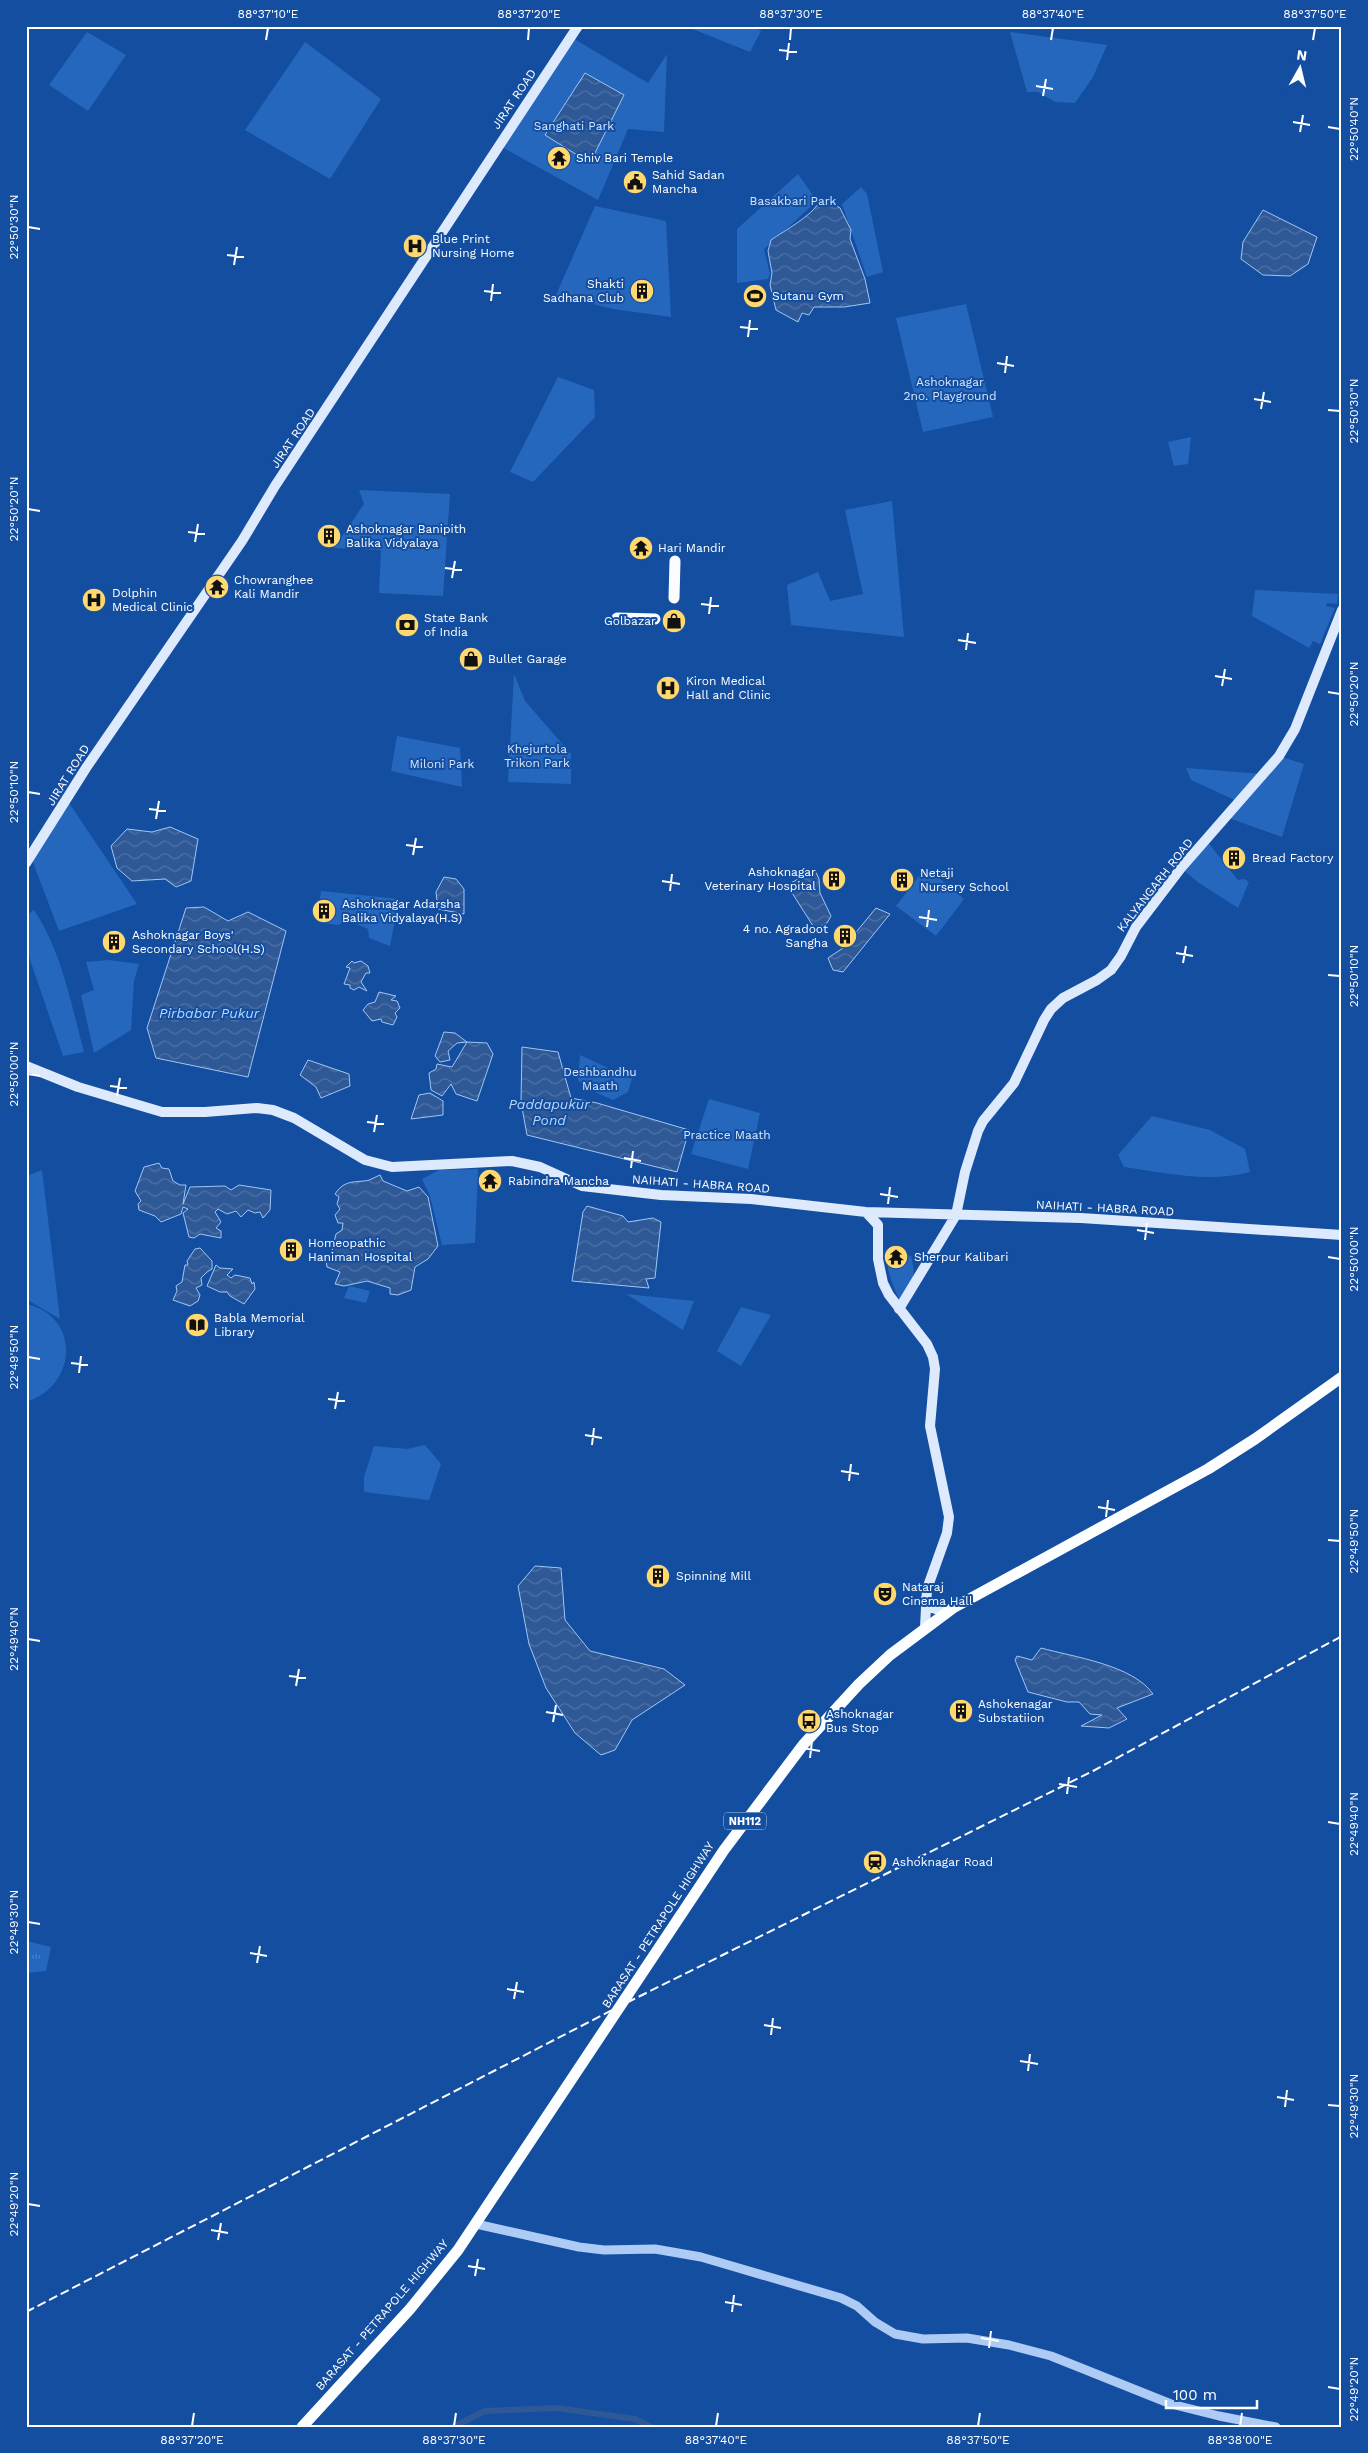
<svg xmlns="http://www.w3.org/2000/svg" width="1368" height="2453" viewBox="0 0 1368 2453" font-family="'Work Sans',sans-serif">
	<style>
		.grass { fill: url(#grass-tufts) }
		.green { fill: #2667be }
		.water { fill: url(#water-waves); stroke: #9fc6f7 }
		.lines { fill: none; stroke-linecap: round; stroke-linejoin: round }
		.canal { stroke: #2f5996; stroke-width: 6 }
		.tertiary { stroke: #adcbf4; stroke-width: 9 }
		.secondary { stroke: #ddeafd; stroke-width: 10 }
		.primary { stroke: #fafcff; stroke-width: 11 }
		.trunk { stroke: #fcfeff; stroke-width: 11 }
		.rail { stroke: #fff; stroke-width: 2; stroke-dasharray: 9 4; stroke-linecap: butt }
		.ticks { fill: none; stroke: #fff; stroke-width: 2 }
		.labels { text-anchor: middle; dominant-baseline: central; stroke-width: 4; stroke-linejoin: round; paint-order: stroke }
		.shield { fill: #134ea0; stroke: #b8cae2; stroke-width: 1 }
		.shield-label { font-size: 11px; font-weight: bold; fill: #fff }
		.street-label { font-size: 12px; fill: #fff; stroke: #134ea0 }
		.park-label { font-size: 12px; fill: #d5e7fe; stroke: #134ea0 }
		.poi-label { font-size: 12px; fill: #fff; stroke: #134ea0; text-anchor: start }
		.water-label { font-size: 14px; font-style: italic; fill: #b9d6fa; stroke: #134ea0 }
		.neatline { fill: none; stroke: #fff; stroke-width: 2 }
		.ticks-label { font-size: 12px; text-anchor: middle; fill: #fff }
	</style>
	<defs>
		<pattern id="grass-tufts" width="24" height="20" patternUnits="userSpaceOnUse" patternTransform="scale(1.25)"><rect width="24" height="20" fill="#2667be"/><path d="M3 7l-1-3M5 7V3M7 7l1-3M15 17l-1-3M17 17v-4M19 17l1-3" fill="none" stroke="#477ec8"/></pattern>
		<pattern id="water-waves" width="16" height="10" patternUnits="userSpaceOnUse" patternTransform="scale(1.25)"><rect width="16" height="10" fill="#2f5996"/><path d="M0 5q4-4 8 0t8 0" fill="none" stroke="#4e72a6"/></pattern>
	</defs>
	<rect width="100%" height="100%" fill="#134ea0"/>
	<path class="grass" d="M26,1941L51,1947L46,1971L26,1973Z"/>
	<path class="green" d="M685,26H741L740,29L742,26H753L761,31L750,52Z
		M87,32L126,55L88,111L49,85Z
		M1010,32L1107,45L1093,77L1075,103L1055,102L1038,92H1027Z
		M571,37L648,83L667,54L664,132L628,129L598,200L498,145Z
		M305,42L381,99L330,179L245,130Z
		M798,174L817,201L764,249L770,274L768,279L737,283V229Z
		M861,187L867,194L883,272L867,277L842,204Z
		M595,206L666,221L671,317L613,309L556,295Z
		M966,304L993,417L923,432L896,318Z
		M558,377L594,390L595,417L533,482L510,472Z
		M1191,437L1188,464L1174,466L1168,442Z
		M359,490L450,494L443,596L379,593L381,550L334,548L364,504Z
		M892,501L904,637L791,625L787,585L818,572L830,601L863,594L845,510Z
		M1255,590L1338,594L1337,604L1327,603L1326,606L1335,608L1320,644L1313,641L1309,648L1252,616Z
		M514,674L525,701L571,754V784L508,782Z
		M397,736L460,748L462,787L391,771Z
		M1279,756L1304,764L1282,837L1226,817L1239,802L1191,780L1186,768L1263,774Z
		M67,800L137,904L59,931L31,857Z
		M1206,840L1238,880L1244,879L1249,882L1238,908L1199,883L1181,868Z
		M926,867L964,899L936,936L896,906Z
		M321,891L399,899L390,946L369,938L368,929L347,920L338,925L317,922Z
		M34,910C62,952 71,1004 84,1052L63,1056L26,948V916Z
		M109,960L139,964L134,981L131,1030L94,1053L81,995L94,990L86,962Z
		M580,1055L632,1079L628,1092L613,1100L590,1090L578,1080Z
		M709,1099L760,1113L748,1169L691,1154Z
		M1152,1116L1210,1130L1245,1149L1250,1172C1210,1183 1164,1173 1124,1167L1118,1155Z
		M478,1169L475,1243L442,1245L430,1196L422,1179L439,1170Z
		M42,1170L60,1319L26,1299L27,1176Z
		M893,1249L911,1256C917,1280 912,1282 901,1303C893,1287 888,1274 886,1257Z
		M349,1286L370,1291L366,1303L344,1298Z
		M626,1294L694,1301L683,1330Z
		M26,1304C81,1316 78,1386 26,1402Z
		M741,1307L771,1315L741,1366L717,1351Z
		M425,1445L441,1464L429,1500L364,1492V1477L374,1446L407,1449Z"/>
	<path class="water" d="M585,73L624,95L590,163L545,135Z
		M819,202L833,204L840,208L851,230L850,239L865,279L870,303L844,307H814L809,315L802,313L798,322L776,310L770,285L772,273L768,251L771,240C784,231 813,215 819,202Z
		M1263,210L1317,237L1308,264L1290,276L1263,275L1241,259L1243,242Z
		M170,827L198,839L191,881L176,887L165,879L132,881L117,868L111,846L127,829L152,832Z
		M815,870L819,879L820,893L831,916L827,923L815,929L787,885Z
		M444,877L456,879L464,889V914L438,909L436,892Z
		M204,907L228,921L248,912L286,931L248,1077L156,1058L147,1028L186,908Z
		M876,908L890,914L843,972L833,970L828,958L843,948Z
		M352,961L354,963L361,961L368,966L370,973H366L361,982L367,991L359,987L354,990L350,988V985L344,984L350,968L346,967Z
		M379,992L396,996L391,1000L397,1001L400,1008L395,1013L397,1017L393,1025L382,1022L381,1019L372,1021L363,1010L368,1004L375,1002Z
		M444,1032L455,1033L467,1042L487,1043L493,1054L477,1101L456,1094L451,1084L442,1096L431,1090L429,1073L436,1069L437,1064L452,1067L467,1042L457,1043L448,1051L450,1060L440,1062L435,1056Z
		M522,1047L558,1052L571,1098L597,1103L689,1130L677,1172L527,1135L521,1102Z
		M308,1060L349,1074L350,1086L321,1098L316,1087L300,1075Z
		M430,1093L443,1101V1115L411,1119L419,1095Z
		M159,1163L162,1168L169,1169L173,1181L180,1185H186L183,1204L190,1187L225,1186L231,1190L239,1185L271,1190L270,1210L263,1218L260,1212L255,1213L248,1210L241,1217L236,1211L227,1214L218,1209L215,1212L221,1222L216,1228L221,1231V1238L200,1234L194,1238L189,1237L183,1213L188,1209L183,1207L181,1214L161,1222L155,1216L139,1210L138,1204L141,1201L135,1191L144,1167Z
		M380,1175L383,1181L407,1191L419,1187L428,1197L438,1246L428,1259L415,1267L411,1290L398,1295L390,1294V1288L367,1281L344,1286L335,1284L340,1272L327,1267L326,1260L330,1259L336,1234L342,1230L343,1223H338L335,1215L340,1209L337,1204L339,1197L335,1194C343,1182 350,1182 364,1181C369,1181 375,1177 380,1175Z
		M587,1206L623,1216L628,1222L653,1218L661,1222L655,1278L646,1279L649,1288L572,1281L583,1212Z
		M200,1248L212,1261V1269L207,1272L201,1278L202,1285L196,1288L200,1295L198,1301L190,1306L173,1300L177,1291L176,1286L182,1282L185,1265H188L187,1261L195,1249Z
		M216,1265L220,1268L233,1269L227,1275L231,1278L235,1275L250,1278L252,1284L254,1282L255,1289L244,1304L230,1296L227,1292H220L207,1286Z
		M535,1566L561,1568L565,1620L590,1651L664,1669L685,1685L632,1720L615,1750L601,1755L575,1733L546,1688L529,1644L518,1586Z
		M1041,1648C1074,1657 1133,1665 1153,1694L1117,1708L1127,1719L1109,1728L1081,1726L1102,1715L1090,1714L1079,1702H1067L1028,1692L1015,1660L1017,1656L1032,1660Z"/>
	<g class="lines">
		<path class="canal" d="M453,2427L485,2411L557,2408L635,2419L651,2427"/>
		<path class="tertiary" d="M476,2224L579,2247L604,2250L655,2249L701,2257L841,2298L857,2306L875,2322L895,2334L923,2339L967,2338L1009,2345L1051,2356L1171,2404L1219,2416L1276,2427"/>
		<path class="secondary" d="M26,863L86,768L242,541L275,486L578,26
			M26,1066L78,1087L162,1112H205L257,1108L273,1110L294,1118L365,1160L392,1167L512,1161L540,1167L582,1186L661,1195L751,1199L866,1212L1081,1218L1342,1235
			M866,1212L878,1225V1259L883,1283L889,1295L927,1344L933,1357L935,1369L930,1426L949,1517L947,1533L927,1589L925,1627
			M899,1309L956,1215L965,1172L978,1131L983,1121L1014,1083L1044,1020L1051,1009L1063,998L1097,980L1111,970L1121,956L1136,927L1181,868L1279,756L1295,729L1342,610
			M926,1598L932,1608L946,1612"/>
		<path class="primary" d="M674,598L675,561
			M617,618L655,619"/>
		<path class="trunk" d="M302,2427L410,2309L458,2250L724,1850L803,1745L859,1684L890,1655L953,1608L1208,1469L1255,1439L1342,1377"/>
		<path class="rail" d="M26,2312L622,2005L1093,1771L1342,1636"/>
	</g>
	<path class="ticks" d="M266,40L268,28M528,40L529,28M790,40L791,28M1051,40L1053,28M1313,40L1315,28M779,50L797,52M787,60L789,43M1036,86L1053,89M1043,96L1046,79M1293,122L1310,125M1328,127L1340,129M1300,132L1303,115M28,227L40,229M227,255L244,257M234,265L237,247M484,291L501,293M491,301L493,284M740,327L758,329M748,337L750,320M997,363L1014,366M1005,373L1007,356M1254,399L1271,402M1261,409L1264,392M1328,410L1340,411M28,509L40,511M188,532L205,534M195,542L198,524M445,568L462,570M452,578L455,561M701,604L719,606M709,614L711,597M958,640L976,643M966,650L968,633M1215,676L1232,679M1222,686L1225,669M1328,692L1340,694M28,792L40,794M149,809L166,811M156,819L159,801M406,845L423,847M413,855L416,838M662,881L680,884M670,891L672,874M919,917L937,920M927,927L929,910M1176,953L1193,956M1183,963L1186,946M1328,975L1340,976M28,1074L40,1076M110,1086L127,1088M117,1096L120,1078M367,1122L384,1124M374,1132L377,1115M624,1158L641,1161M631,1168L633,1151M880,1194L898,1197M888,1204L890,1187M1137,1230L1154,1233M1145,1240L1147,1223M1328,1257L1340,1259M28,1357L40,1359M71,1363L88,1365M79,1373L81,1356M328,1399L345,1401M335,1409L338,1392M585,1435L602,1438M592,1445L594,1428M841,1471L859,1474M849,1481L851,1464M1098,1507L1115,1510M1106,1517L1108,1500M1328,1540L1340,1541M28,1639L40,1641M289,1676L306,1678M296,1686L299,1669M546,1712L563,1715M553,1722L556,1705M802,1748L820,1751M810,1758L812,1741M1059,1784L1077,1787M1067,1794L1069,1777M1328,1822L1340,1824M28,1922L40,1924M250,1953L267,1956M257,1963L260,1946M507,1989L524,1992M514,1999L517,1982M764,2025L781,2028M771,2035L773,2018M1020,2061L1038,2064M1028,2071L1030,2054M1277,2097L1294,2100M1328,2105L1340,2106M1285,2107L1287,2090M28,2204L40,2206M211,2230L228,2233M218,2240L221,2223M468,2266L485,2269M475,2276L478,2259M725,2302L742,2305M732,2312L734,2295M981,2338L999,2341M989,2348L991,2331M1328,2387L1340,2389M192,2426L194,2413M454,2426L456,2413M716,2426L718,2413M978,2426L980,2413M1240,2426L1242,2413"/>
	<defs>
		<g id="temple-disc" transform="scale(1.25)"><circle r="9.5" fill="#ffd970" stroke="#134ea0"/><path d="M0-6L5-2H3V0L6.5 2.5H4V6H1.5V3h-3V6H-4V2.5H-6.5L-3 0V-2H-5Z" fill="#111"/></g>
		<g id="civic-disc" transform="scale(1.25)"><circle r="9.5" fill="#ffd970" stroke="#134ea0"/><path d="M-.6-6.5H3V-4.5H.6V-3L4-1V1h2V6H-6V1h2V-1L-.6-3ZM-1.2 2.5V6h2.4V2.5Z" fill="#111"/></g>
		<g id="hospital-disc" transform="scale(1.25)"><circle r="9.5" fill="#ffd970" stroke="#134ea0"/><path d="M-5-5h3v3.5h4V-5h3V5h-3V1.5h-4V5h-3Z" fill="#111"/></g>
		<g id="building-disc" transform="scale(1.25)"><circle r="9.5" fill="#ffd970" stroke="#134ea0"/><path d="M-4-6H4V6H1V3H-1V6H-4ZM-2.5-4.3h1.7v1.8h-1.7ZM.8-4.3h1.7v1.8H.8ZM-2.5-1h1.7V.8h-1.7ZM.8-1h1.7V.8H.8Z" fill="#111"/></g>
		<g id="stadium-disc" transform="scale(1.25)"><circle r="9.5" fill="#ffd970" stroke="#134ea0"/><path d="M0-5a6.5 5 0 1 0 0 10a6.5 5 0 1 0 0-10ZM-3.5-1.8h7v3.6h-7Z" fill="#111"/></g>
		<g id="shop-disc" transform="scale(1.25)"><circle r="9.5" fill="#ffd970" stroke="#134ea0"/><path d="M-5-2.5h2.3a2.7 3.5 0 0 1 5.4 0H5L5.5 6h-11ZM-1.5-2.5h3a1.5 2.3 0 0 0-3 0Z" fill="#111"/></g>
		<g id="bank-disc" transform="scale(1.25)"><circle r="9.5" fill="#ffd970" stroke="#134ea0"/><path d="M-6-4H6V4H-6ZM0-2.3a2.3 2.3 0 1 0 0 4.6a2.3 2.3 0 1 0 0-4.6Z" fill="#111"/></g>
		<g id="library-disc" transform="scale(1.25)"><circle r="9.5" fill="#ffd970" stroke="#134ea0"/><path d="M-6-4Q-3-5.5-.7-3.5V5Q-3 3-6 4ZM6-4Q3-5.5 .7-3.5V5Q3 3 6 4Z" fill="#111"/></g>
		<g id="theatre-disc" transform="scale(1.25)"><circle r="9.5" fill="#ffd970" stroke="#134ea0"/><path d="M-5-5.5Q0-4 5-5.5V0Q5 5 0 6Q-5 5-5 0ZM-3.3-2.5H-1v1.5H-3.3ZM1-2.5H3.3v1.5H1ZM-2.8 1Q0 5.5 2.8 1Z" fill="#111"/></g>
		<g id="bus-disc" transform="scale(1.25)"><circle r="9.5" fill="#ffd970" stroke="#134ea0"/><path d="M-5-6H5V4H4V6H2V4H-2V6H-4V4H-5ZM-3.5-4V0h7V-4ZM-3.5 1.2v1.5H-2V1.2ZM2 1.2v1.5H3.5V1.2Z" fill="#111"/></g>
		<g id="station-disc" transform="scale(1.25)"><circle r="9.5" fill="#ffd970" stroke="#134ea0"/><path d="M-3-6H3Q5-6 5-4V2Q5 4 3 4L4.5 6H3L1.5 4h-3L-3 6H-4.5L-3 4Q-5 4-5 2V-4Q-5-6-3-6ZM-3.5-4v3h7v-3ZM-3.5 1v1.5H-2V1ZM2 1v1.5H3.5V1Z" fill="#111"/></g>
	</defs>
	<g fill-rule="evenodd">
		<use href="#temple-disc" x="559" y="158"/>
		<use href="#civic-disc" x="635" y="182"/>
		<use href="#hospital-disc" x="415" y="246"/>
		<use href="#building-disc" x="642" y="291"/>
		<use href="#stadium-disc" x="755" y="296"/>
		<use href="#building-disc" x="329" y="536"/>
		<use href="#temple-disc" x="641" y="548"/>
		<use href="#temple-disc" x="217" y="587"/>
		<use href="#hospital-disc" x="94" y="600"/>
		<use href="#shop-disc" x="674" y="621"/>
		<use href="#bank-disc" x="407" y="625"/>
		<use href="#shop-disc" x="471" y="659"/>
		<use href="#hospital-disc" x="668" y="688"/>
		<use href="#building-disc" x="1234" y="858"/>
		<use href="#building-disc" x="834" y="879"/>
		<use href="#building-disc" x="902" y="880"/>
		<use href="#building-disc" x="324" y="911"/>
		<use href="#building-disc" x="845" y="936"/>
		<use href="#building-disc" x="114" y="942"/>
		<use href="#temple-disc" x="490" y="1181"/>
		<use href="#building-disc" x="291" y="1250"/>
		<use href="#temple-disc" x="896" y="1257"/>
		<use href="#library-disc" x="197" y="1325"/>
		<use href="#building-disc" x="658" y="1576"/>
		<use href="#theatre-disc" x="885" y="1594"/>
		<use href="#building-disc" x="961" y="1711"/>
		<use href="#bus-disc" x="809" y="1721"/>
		<use href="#station-disc" x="875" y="1862"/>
	</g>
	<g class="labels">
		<rect class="shield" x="724" y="1812.5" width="42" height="17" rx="4"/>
		<g class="shield-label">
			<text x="745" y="1821">NH112</text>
		</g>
		<g class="street-label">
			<text transform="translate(514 99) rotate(-56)">JIRAT ROAD</text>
			<text transform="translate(293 438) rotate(-56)">JIRAT ROAD</text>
			<text transform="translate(68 775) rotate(-58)">JIRAT ROAD</text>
			<text transform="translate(1155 885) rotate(-52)">KALYANGARH ROAD</text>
			<text transform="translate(701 1184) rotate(4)">NAIHATI - HABRA ROAD</text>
			<text transform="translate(1105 1208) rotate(3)">NAIHATI - HABRA ROAD</text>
			<text transform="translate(658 1925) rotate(-57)">BARASAT - PETRAPOLE HIGHWAY</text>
			<text transform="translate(382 2315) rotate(-49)">BARASAT - PETRAPOLE HIGHWAY</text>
		</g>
		<g class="park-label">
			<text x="574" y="126">Sanghati Park</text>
			<text x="793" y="201">Basakbari Park</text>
			<text x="950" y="382">Ashoknagar<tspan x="950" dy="14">2no. Playground</tspan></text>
			<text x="537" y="749">Khejurtola<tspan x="537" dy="14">Trikon Park</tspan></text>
			<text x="442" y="764">Miloni Park</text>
			<text x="600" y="1072">Deshbandhu<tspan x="600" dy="14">Maath</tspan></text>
			<text x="727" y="1135">Practice Maath</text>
		</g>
		<g class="poi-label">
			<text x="576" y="158">Shiv Bari Temple</text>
			<text x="652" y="175">Sahid Sadan<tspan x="652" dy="14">Mancha</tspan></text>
			<text x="432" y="239">Blue Print<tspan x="432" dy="14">Nursing Home</tspan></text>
			<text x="624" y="284" text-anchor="end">Shakti<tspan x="624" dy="14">Sadhana Club</tspan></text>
			<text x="772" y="296">Sutanu Gym</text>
			<text x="346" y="529">Ashoknagar Banipith<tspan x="346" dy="14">Balika Vidyalaya</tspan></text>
			<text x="658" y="548">Hari Mandir</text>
			<text x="234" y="580">Chowranghee<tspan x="234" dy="14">Kali Mandir</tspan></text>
			<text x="112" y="593">Dolphin<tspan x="112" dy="14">Medical Clinic</tspan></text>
			<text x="424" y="618">State Bank<tspan x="424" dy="14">of India</tspan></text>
			<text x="656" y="621" text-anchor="end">Golbazar</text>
			<text x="488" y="659">Bullet Garage</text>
			<text x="686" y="681">Kiron Medical<tspan x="686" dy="14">Hall and Clinic</tspan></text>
			<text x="1252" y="858">Bread Factory</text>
			<text x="816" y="872" text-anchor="end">Ashoknagar<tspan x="816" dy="14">Veterinary Hospital</tspan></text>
			<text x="920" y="873">Netaji<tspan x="920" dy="14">Nursery School</tspan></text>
			<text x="342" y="904">Ashoknagar Adarsha<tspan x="342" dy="14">Balika Vidyalaya(H.S)</tspan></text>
			<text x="828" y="929" text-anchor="end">4 no. Agradoot<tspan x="828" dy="14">Sangha</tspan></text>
			<text x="132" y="935">Ashoknagar Boys'<tspan x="132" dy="14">Secondary School(H.S)</tspan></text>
			<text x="508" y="1181">Rabindra Mancha</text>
			<text x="308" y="1243">Homeopathic<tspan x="308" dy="14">Haniman Hospital</tspan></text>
			<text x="914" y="1257">Sherpur Kalibari</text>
			<text x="214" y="1318">Babla Memorial<tspan x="214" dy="14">Library</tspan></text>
			<text x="676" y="1576">Spinning Mill</text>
			<text x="902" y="1587">Nataraj<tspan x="902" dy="14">Cinema Hall</tspan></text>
			<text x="978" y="1704">Ashokenagar<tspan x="978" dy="14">Substatiion</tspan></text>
			<text x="826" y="1714">Ashoknagar<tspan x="826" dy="14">Bus Stop</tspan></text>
			<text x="892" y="1862">Ashoknagar Road</text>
		</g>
		<g class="water-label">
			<text x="209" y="1013">Pirbabar Pukur</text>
			<text x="549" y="1104">Paddapukur<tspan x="549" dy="16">Pond</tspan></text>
		</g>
	</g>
	<rect width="1368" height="2453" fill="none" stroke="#134ea0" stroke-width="55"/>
	<g transform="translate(1300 68) rotate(8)" stroke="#134ea0" stroke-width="4" paint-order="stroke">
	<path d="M0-4L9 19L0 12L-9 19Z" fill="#ffffff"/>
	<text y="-8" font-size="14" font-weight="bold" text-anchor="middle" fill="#ffffff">N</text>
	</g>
	<path d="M1166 2400v8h91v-8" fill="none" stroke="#ffffff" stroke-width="2.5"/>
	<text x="1173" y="2400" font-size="15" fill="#ffffff" stroke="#134ea0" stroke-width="4" paint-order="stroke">100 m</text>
	<rect x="28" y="28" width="1312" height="2398" class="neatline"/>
	<g class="ticks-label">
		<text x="268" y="18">88°37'10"E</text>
		<text x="529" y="18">88°37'20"E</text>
		<text x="791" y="18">88°37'30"E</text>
		<text x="1053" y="18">88°37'40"E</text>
		<text x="1315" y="18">88°37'50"E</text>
		<text transform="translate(1354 129) rotate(-90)" y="4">22°50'40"N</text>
		<text transform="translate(14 227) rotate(-90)" y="4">22°50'30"N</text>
		<text transform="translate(1354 411) rotate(-90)" y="4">22°50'30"N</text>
		<text transform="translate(14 509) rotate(-90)" y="4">22°50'20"N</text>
		<text transform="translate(1354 694) rotate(-90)" y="4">22°50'20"N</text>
		<text transform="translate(14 792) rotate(-90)" y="4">22°50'10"N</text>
		<text transform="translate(1354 976) rotate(-90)" y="4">22°50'10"N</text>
		<text transform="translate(14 1074) rotate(-90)" y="4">22°50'00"N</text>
		<text transform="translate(1354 1259) rotate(-90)" y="4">22°50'00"N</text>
		<text transform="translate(14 1357) rotate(-90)" y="4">22°49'50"N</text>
		<text transform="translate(1354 1541) rotate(-90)" y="4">22°49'50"N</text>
		<text transform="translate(14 1639) rotate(-90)" y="4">22°49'40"N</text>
		<text transform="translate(1354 1824) rotate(-90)" y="4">22°49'40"N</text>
		<text transform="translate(14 1922) rotate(-90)" y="4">22°49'30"N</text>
		<text transform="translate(1354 2106) rotate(-90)" y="4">22°49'30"N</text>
		<text transform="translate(14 2204) rotate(-90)" y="4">22°49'20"N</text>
		<text transform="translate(1354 2389) rotate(-90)" y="4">22°49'20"N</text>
		<text x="192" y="2444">88°37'20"E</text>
		<text x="454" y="2444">88°37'30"E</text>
		<text x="716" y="2444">88°37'40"E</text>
		<text x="978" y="2444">88°37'50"E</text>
		<text x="1240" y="2444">88°38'00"E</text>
	</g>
</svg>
